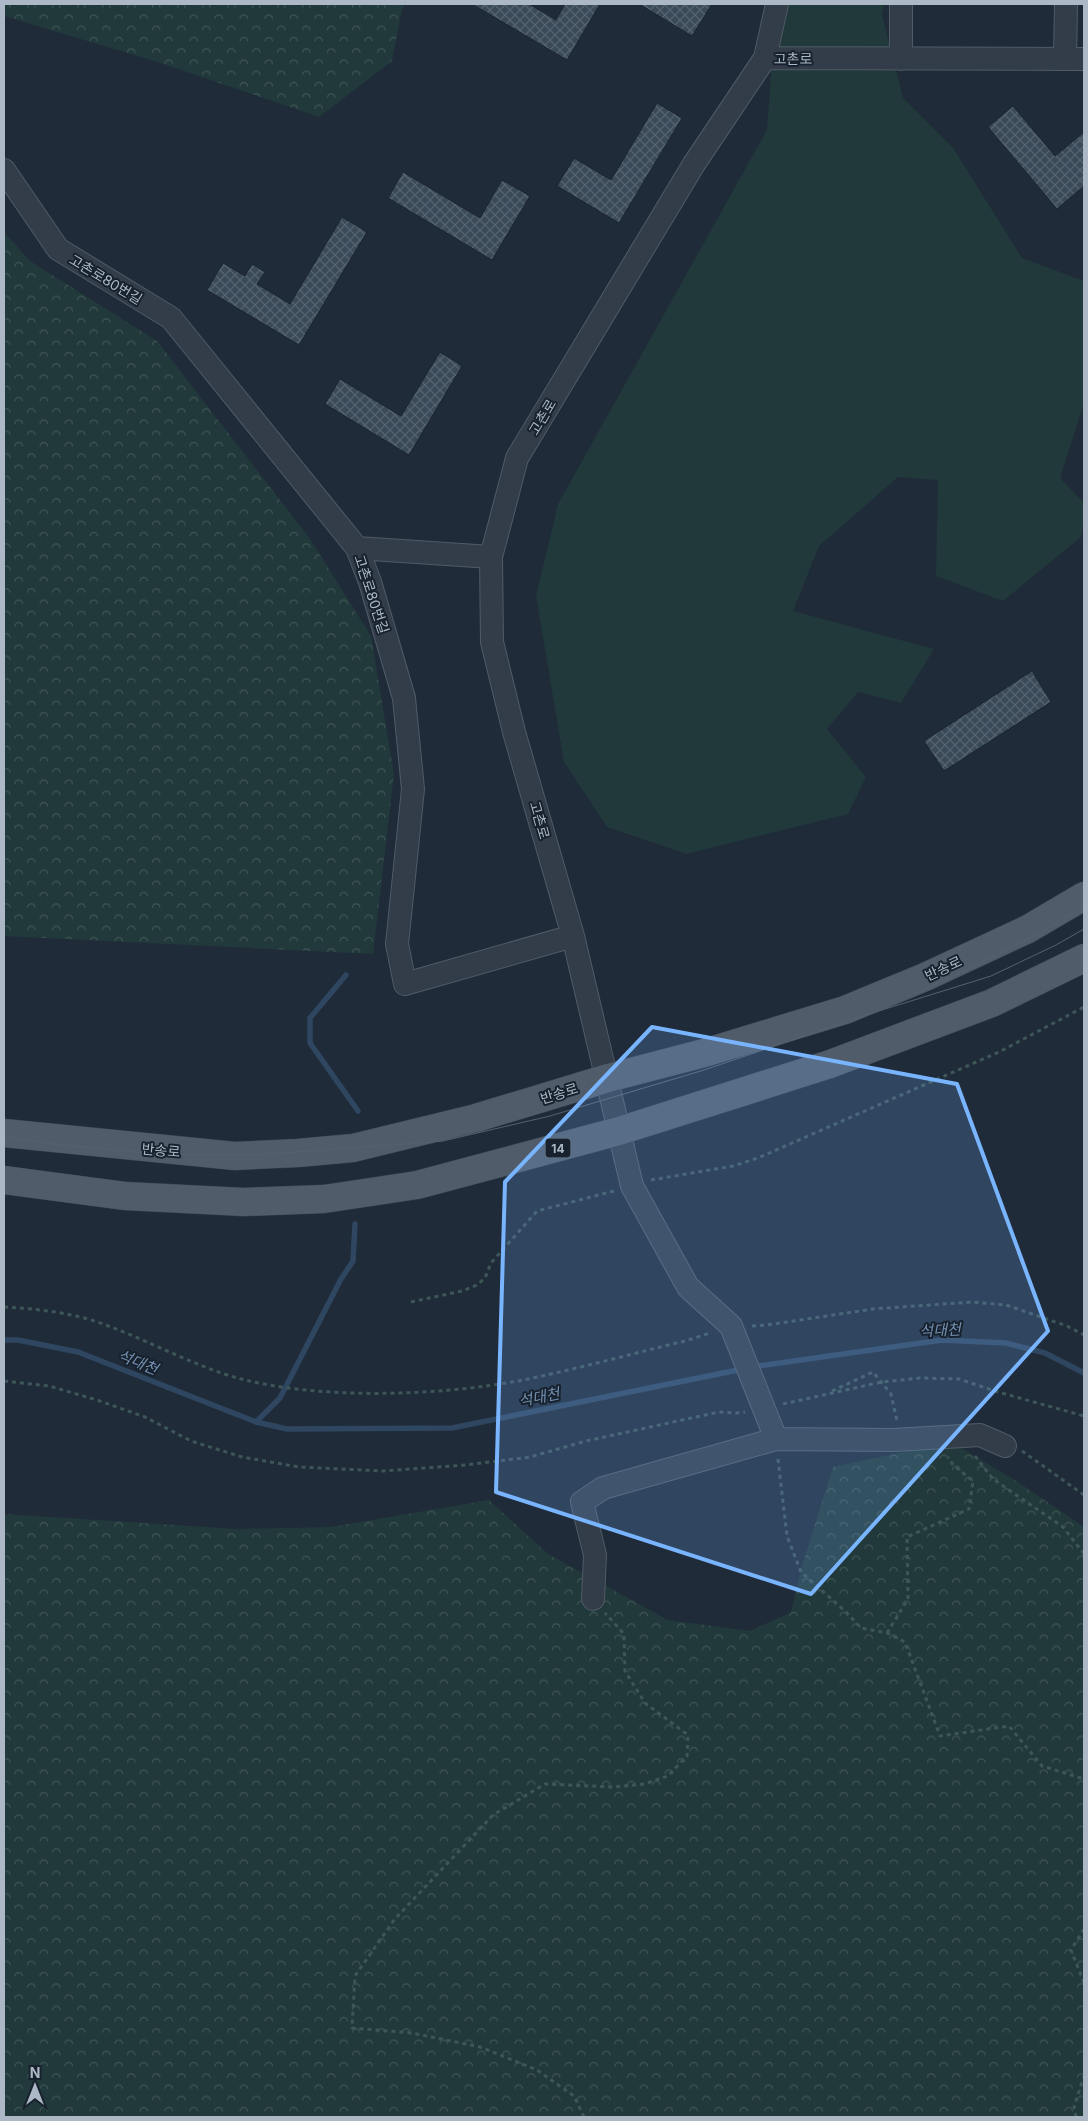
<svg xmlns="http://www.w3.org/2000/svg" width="1088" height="2121" viewBox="0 0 1088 2121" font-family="Inter,'Noto Sans KR',sans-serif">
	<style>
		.forest { fill: url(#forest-crowns) }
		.park { fill: #21393a }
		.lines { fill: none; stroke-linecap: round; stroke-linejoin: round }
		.stream { stroke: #2f4660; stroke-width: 5.5 }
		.building { fill: url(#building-cross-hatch); stroke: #1a2430 }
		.minor-casing { stroke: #505b67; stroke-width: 24 }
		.major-casing { stroke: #3c4653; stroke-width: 29 }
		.path { stroke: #3e5658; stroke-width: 3; stroke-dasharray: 4 4; stroke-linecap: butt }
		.minor { stroke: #333d49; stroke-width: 22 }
		.major { stroke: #505c6a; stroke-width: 28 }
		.tram { stroke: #546171; stroke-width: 1 }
		.marked { fill: #79b4ff; fill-opacity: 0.2; stroke: #79b4ff; stroke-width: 4; stroke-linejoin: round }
		.labels { text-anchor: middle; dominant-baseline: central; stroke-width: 4; stroke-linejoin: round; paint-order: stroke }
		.shield { fill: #18222e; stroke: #808b98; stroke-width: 1 }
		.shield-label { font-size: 12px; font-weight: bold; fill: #adb8c6 }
		.street-label { font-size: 14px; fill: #adb8c6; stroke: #18222e }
		.water-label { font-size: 15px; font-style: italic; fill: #7390b1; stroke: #18222e }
	</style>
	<defs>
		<pattern id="forest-crowns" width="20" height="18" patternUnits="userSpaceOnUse" patternTransform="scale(1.25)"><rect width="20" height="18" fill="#21393a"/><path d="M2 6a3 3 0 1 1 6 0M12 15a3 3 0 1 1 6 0" fill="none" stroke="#3f5455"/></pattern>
		<pattern id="building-cross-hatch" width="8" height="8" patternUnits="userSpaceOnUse" patternTransform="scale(1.25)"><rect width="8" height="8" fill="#3b4a59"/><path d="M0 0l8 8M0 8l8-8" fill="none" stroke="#55626f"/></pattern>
	</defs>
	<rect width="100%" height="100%" fill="#1f2b39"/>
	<path class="forest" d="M4,4H403L392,61L319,117L161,63L4,16Z
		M4,232L30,261L157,341L310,539L371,636L394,774L373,954L4,936Z
		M951,1442L1018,1482L1084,1527V2117H4V1514L237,1529L331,1527L489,1500L548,1554L668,1620L750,1631L791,1612L802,1566L833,1467Z"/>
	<path class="park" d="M776,4H884L882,15L903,98L953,148L1022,258L1084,281V403L1060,478L1084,503V518L1081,537L1003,601L936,576L938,480L898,477L819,546L793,611L934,649L901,703L858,692L827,729L866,777L848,814L687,854L607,827L564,762L536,596L558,504L767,130Z"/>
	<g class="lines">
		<path class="stream" d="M346,975L310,1018V1043L358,1111
			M4,1340H18L78,1352L256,1422L287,1429L452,1428L743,1369
			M752,1367L942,1340L1006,1343L1045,1353L1084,1373
			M256,1422L280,1398L341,1279L353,1261L355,1224"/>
	</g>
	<path class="building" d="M472,4H529L556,20L565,4H600L567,60Z
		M639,4H712L692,36Z
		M657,103L682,118L619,223L557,186L574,158L611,180Z
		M1013,106L1055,156L1084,132V186L1057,209L988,127Z
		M403,172L480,218L502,180L530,196L492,260L388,198Z
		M342,217L367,232L299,345L207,290L223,263L245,276L252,264L265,272L257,284L290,304Z
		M440,352L462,366L409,455L325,404L340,379L401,416Z
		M1032,671L1051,702L944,771L924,741Z"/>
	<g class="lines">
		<g class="minor-casing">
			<path id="minor" d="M901,4V59
				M765,58L777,4
				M1065,59L1066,4
				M4,170L58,249L171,318L357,548L370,582L404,698L413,789L397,944L405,984L573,936
				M357,548L491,557
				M776,1439L894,1440L980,1435L1005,1446
				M593,1599L595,1555L582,1502L603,1488L776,1439L731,1326L688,1287L632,1186L573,936L514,732L492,642L491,557L517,458L694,164L765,58L1084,59"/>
		</g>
		<g class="major-casing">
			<path id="major" d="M4,1133L235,1156L298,1153L353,1148L476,1118L608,1078L704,1053L845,1010L925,977L1028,929L1084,896
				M4,1180L125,1196L244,1202L324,1199L417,1185L619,1131L830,1064L992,1003L1084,958"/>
		</g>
		<path class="path" d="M651,1180L733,1166L758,1158L999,1052L1084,1007
			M411,1302L462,1291L477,1285L485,1278L491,1263L537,1211L614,1191
			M4,1307C40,1309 77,1313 111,1327C154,1343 196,1367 241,1379C324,1400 439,1396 523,1380C577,1369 631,1354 685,1341L710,1333
			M752,1326L767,1325L873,1309L972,1302L1006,1305L1067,1326L1084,1335
			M4,1381L49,1386L97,1400L145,1417L191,1441L242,1457L299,1467L383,1471L466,1465L530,1457L586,1441L719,1412L736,1413L745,1412
			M832,1391L873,1372L891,1394L897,1421
			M783,1404L882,1382L920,1378L959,1379L998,1392L1084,1416
			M1022,1451L1084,1495
			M975,1456L993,1479L1063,1527L1084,1554
			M778,1459L787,1536L801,1572L845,1611L861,1628L887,1633L905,1642L940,1736L1009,1726L1042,1766L1084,1779
			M887,1633L908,1599L907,1537L969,1509L973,1481L953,1465L948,1457
			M1084,1929L1071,1950L1084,1983
			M584,2117L574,2096L537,2070L480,2047L412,2033L352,2028L355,1976L394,1920L493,1815L545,1784L613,1787L644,1784L668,1776L687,1756L688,1735L645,1703L625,1671L624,1634L605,1613
			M1076,2117L1074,2107L1084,2076"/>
		<use href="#minor" class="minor"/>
		<use href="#major" class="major"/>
		<path class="tram" d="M909,996C969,969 1028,941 1084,907
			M4,1137L62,1145L166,1155H256L443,1141L550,1116L704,1070L866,1015L991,976L1056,945L1084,929"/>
	</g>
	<path class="marked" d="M652,1027L957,1084L1048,1331L811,1594L496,1492L505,1182Z"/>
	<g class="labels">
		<rect class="shield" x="545.5" y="1138.5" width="25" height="19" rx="4"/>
		<g class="shield-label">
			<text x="558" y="1148">14</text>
		</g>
		<g class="street-label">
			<text x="793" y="58">고촌로</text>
			<text transform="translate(106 279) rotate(31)">고촌로80번길</text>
			<text transform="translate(542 417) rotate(-59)">고촌로</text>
			<text transform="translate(372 594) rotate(72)">고촌로80번길</text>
			<text transform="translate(540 820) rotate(74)">고촌로</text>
			<text transform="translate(943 968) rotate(-25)">반송로</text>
			<text transform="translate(559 1093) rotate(-17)">반송로</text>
			<text transform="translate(161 1150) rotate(5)">반송로</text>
		</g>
		<g class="water-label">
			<text transform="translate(940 1330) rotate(-3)">석대천</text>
			<text transform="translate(138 1362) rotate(22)">석대천</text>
			<text transform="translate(539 1397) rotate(-11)">석대천</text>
		</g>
	</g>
	<rect width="1088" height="2121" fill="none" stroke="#adb8c6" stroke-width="10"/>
	<g transform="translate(35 2086)" stroke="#18222e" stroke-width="4" paint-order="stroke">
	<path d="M0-4L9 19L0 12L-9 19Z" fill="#adb8c6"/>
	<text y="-8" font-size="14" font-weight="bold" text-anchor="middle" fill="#adb8c6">N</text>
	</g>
</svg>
